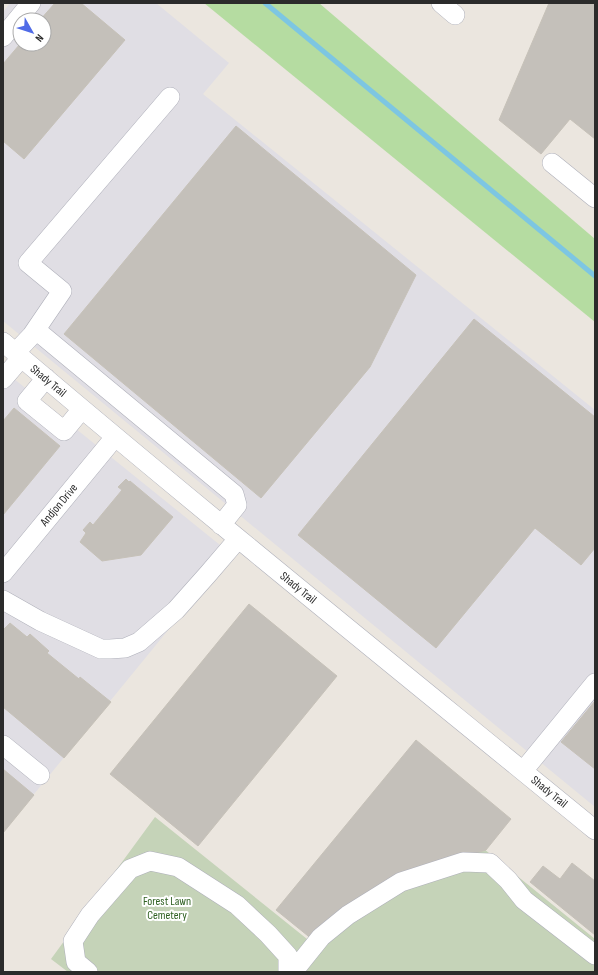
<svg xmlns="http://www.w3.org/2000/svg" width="598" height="975" viewBox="0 0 598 975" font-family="'Sofia Sans Condensed',sans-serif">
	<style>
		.industrial { fill: #e0dee4; fill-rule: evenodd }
		.green { fill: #b5dca1 }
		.cemetery { fill: #c5d3b8 }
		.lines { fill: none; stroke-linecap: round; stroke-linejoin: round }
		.stream { stroke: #7dc6e2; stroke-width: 5 }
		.building { fill: #c4c0ba; stroke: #c6c1b8 }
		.minor-casing { stroke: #afb0ba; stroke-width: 20 }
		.minor { stroke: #fff; stroke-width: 19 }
		.labels { text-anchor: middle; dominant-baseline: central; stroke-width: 4; stroke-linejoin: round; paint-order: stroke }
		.street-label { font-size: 12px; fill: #2b2b2b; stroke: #fff }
		.park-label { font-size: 12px; fill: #2f6022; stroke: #fff }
	</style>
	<rect width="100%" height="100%" fill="#ebe6df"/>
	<path class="industrial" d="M10,3H156L229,63L203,94L595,410V807L3,321V12ZM20,20H44V44H20Z
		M3,370L220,545L232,552L3,832Z"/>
	<path class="green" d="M204,3H319L595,239V322Z"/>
	<path class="cemetery" d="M155,817L307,939L389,877L484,849L595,939V972H68L51,959Z"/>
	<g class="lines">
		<path class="stream" d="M265,3L595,276"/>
	</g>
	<path class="building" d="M55,3H81L125,40L24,159L3,141V64L20,44H44V20H40Z
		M549,3H593L595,4V139L570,119L541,154L499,120Z
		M236,126L416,275L370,367L261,498L64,334Z
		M474,319L595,417V548L581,565L535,528L436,648L298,535Z
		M14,408L60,446L3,515V421Z
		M126,479L129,482L130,481L173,517L141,555L102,561L80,542L86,533L83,530L90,522L93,525L122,490L118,487Z
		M249,604L337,676L198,846L110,774Z
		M10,623L27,637L30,634L49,651L47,653L79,679L80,677L111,702L64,758L3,707V630Z
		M595,701V769L561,742Z
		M416,740L511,819L486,850L393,877L313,940L276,910Z
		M3,769L34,795L3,833Z
		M572,863L595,881V935L530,882L543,866L560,879Z"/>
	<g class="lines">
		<g class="minor-casing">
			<path id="minor" d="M441,3L455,15
				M3,37L31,3
				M552,163L595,198
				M36,330L234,494L237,505L221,525
				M3,342C198,508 397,668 595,830
				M15,353L32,335L62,291L28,263L170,97
				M46,378L27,401L64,431L82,409
				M3,379L21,358
				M3,573L115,437
				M3,600L40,621L101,649H110L125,648L139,642L176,610L208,574L238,539
				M3,745L40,775
				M523,771L595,683
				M88,972L76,962L73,941L90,915L130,869L150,861L178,867L237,905L268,934L288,956V972
				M293,972L321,937L348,915L401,882L463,862L490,863L508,880L524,900L595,955"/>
		</g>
		<use href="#minor" class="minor"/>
	</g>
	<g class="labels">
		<g class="street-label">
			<text transform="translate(48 381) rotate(40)">Shady Trail</text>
			<text transform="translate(59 505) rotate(-50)">Andjon Drive</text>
			<text transform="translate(298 588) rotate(39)">Shady Trail</text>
			<text transform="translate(549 792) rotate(39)">Shady Trail</text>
		</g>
		<g class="park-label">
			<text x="167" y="901">Forest Lawn<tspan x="167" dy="14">Cemetery</tspan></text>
		</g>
	</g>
	<rect width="598" height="975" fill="none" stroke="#2b2b2b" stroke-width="8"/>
	<g transform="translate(32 32) rotate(129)"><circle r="19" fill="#ffffff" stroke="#aaaaaa"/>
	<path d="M0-3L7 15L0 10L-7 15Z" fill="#506be7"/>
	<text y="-6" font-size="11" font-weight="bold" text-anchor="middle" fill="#2b2b2b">N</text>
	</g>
</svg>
